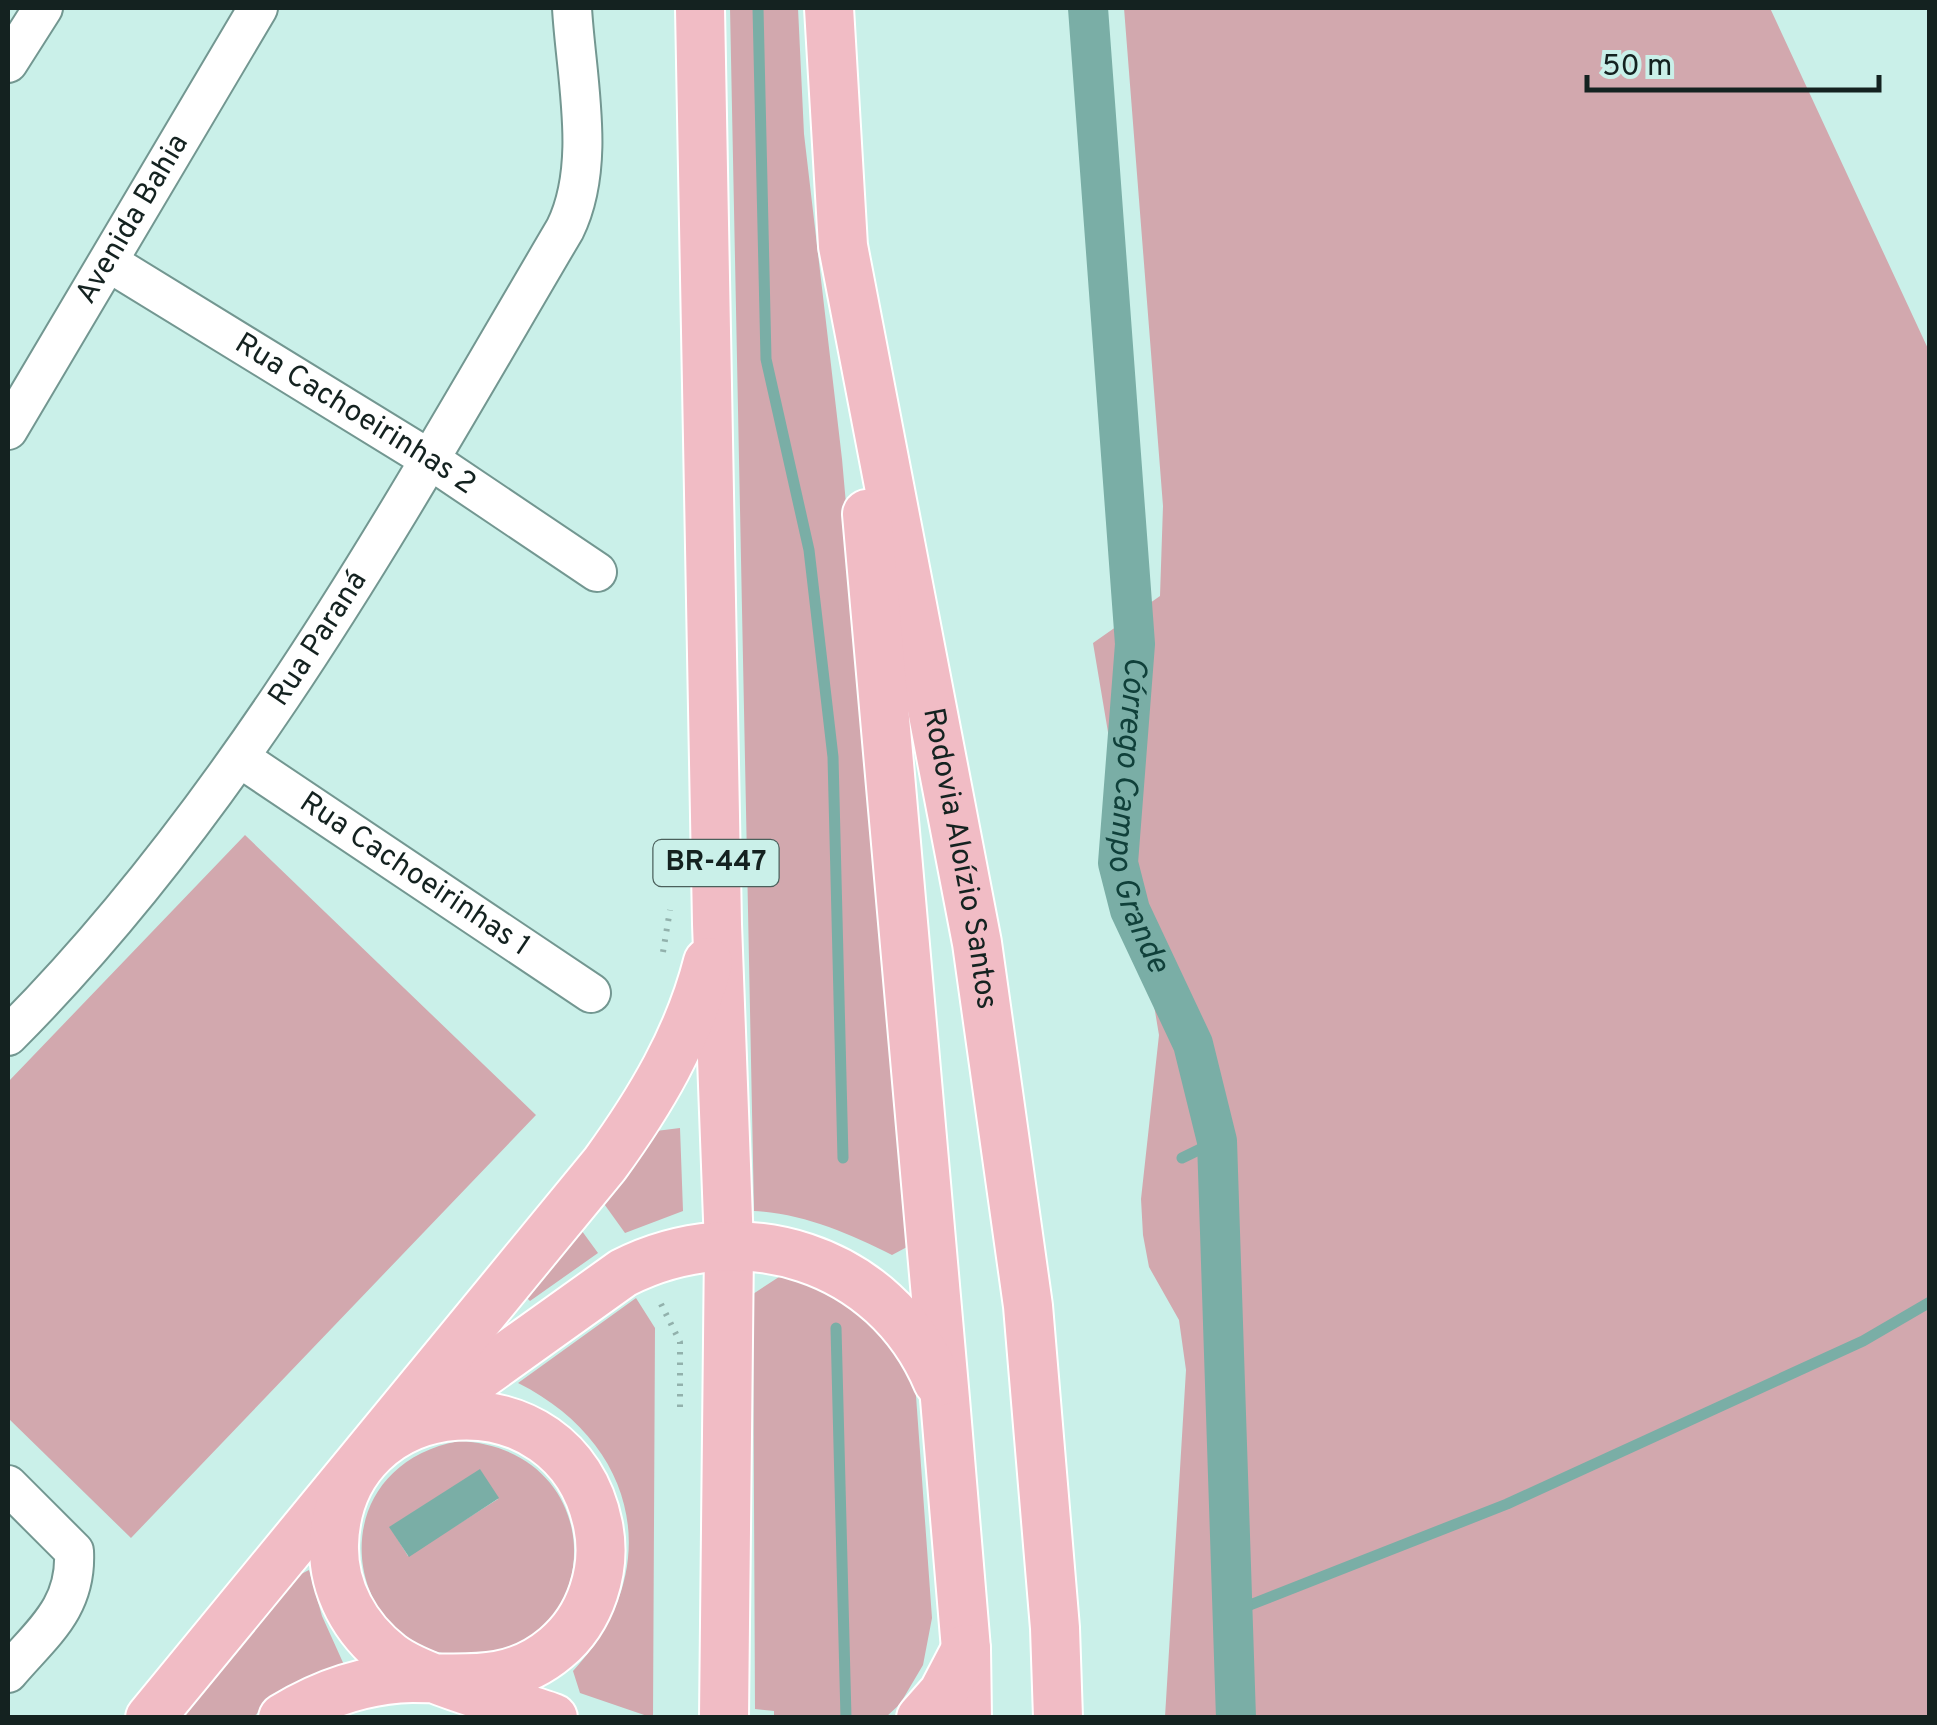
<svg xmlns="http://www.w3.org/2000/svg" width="1937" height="1725" viewBox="0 0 1937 1725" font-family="Overpass,sans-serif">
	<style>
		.green { fill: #d2a8ae; fill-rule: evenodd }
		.water { fill: #7aaea6 }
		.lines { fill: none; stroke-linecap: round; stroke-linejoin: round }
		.stream { stroke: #7aaea6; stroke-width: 11 }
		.canal { stroke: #7aaea6; stroke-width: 40 }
		.minor-casing { stroke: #739791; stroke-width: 42 }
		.major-casing { stroke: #fff; stroke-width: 52 }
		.path { stroke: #92b1ac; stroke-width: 6; stroke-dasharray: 2.5 8; stroke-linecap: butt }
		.minor { stroke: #fff; stroke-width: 38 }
		.major { stroke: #f1bcc5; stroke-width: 48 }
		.labels { text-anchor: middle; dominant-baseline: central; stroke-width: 10; stroke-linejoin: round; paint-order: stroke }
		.shield { fill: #caf0e9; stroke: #4b605c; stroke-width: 2.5 }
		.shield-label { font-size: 28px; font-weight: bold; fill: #142220 }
		.street-label { font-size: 30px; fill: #142220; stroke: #caf0e9 }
		.water-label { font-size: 32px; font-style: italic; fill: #10403a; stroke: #caf0e9 }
	</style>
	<rect width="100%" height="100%" fill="#caf0e9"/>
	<path class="green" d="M730,8H798L804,134L842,459L893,1032L907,1247L892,1255C848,1233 804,1214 754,1211Z
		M1124,8H1770L1930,353L1929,1717H1165L1186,1370L1179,1320L1149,1267L1143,1235L1141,1199L1159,1035L1093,643L1160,596L1163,506Z
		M245,835L536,1115L131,1538L8,1418V1082Z
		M680,1128L683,1211L625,1233L602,1201L656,1131Z
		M579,1227L598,1253L530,1301L525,1296Z
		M782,1275L821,1285L885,1334L915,1382L932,1618L923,1665L900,1704L886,1717H774V1711L755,1709L753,1294Z
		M636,1298L655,1328L653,1718L580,1693L573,1671C667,1570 638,1443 518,1383Z
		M459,1441C609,1448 610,1644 476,1655C345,1666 310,1469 459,1441ZM480,1470L498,1499L408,1556L390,1527Z
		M309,1570L322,1616L345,1667L267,1705L253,1717L177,1718L293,1578Z"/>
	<path class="water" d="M480,1469L499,1498L409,1557L389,1527Z"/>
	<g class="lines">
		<path class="stream" d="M758,8L766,359L809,550L833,757L843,1158
			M1182,1158L1217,1141
			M836,1328L846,1718
			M1232,1612L1507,1504L1863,1341L1930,1302"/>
		<path class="canal" id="s1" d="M1088,8L1135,644L1118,863L1130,910L1193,1044L1217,1141L1236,1718"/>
		<g class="minor-casing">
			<g id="minor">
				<path d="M8,63L43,8"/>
				<path id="s2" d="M110,263L429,459L597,572"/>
				<path id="s3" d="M8,430L258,8"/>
				<path id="s4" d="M240,758L591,993"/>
				<path id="s5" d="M8,1036C239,805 400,509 565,229C597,164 576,78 572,8"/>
				<path d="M8,1485L74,1551C77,1608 43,1632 8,1673"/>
			</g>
		</g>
		<g class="major-casing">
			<g id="major">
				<path d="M700,8L717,924L729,1246L724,1718"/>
				<path id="s6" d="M829,8L843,246L977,943L1028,1306L1055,1628L1058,1718"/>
				<path d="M867,514L945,1399L966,1649L967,1718"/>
				<path d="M419,1419L623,1273C741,1213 885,1256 938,1382"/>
				<path d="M150,1718L605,1164C650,1102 689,1037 708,962"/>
				<path d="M283,1718C322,1694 366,1679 412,1678C466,1678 511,1686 556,1648C591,1619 607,1569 598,1525C567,1369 338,1383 334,1545C333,1589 355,1629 390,1656C421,1680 511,1703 553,1718"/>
				<path d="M921,1718L943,1693L966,1649"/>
			</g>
		</g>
		<path class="path" d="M663,952L670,910
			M661,1304L680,1342V1412"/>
		<use href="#minor" class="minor"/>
		<use href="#major" class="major"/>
	</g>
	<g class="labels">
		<rect class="shield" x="653.5" y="840" width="125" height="46" rx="8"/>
		<g class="shield-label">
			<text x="716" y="863">BR-447</text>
		</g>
		<g class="street-label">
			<text stroke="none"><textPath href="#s3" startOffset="245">Avenida Bahia</textPath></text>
			<text stroke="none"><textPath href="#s2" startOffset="288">Rua Cachoeirinhas 2</textPath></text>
			<text stroke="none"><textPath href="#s5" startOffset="505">Rua Paraná</textPath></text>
			<text stroke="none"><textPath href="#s6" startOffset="862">Rodovia Aloízio Santos</textPath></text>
			<text stroke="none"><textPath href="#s4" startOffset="210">Rua Cachoeirinhas 1</textPath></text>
		</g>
		<g class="water-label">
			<text stroke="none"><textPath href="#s1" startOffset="812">Córrego Campo Grande</textPath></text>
		</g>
	</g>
	<rect width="1937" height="1725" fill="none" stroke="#142220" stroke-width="20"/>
	<path d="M1587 75v15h292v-15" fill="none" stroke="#142220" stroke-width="5"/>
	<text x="1602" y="75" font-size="30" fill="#142220" stroke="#caf0e9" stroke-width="8" paint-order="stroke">50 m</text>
</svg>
